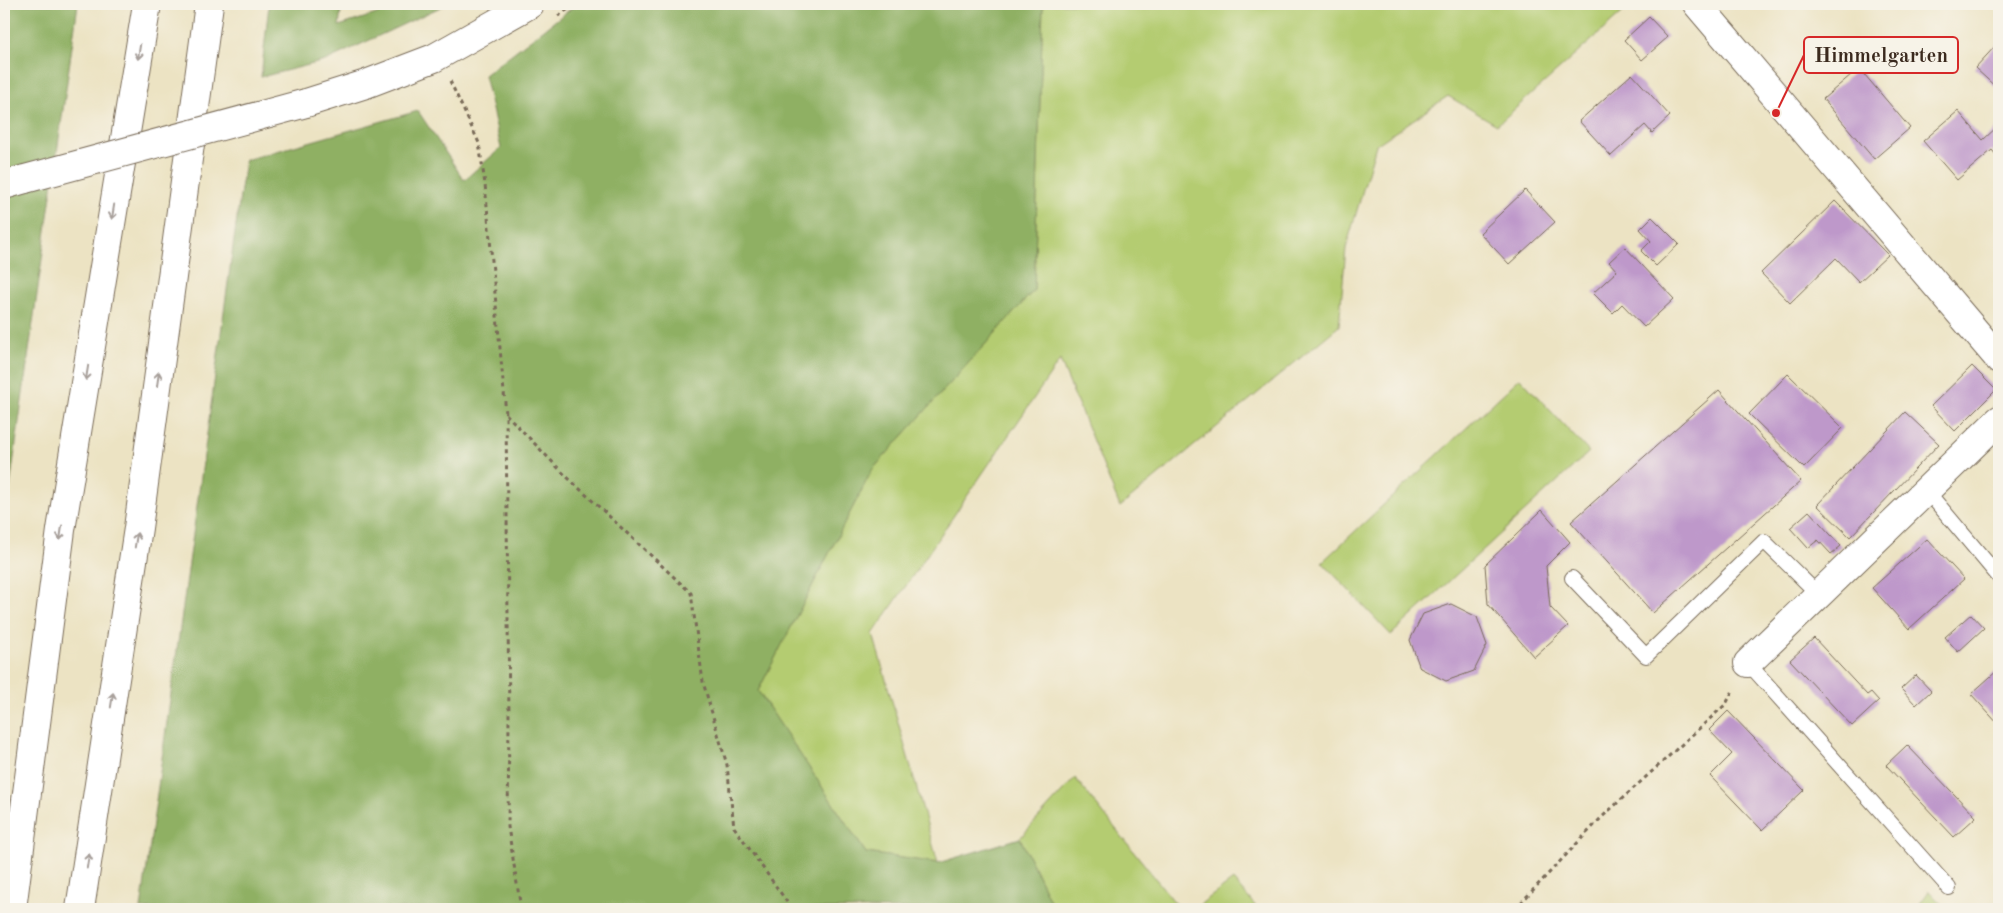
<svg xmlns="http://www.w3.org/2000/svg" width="2003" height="913" viewBox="0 0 2003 913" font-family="'Old Standard TT',serif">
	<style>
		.green { fill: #b4cc71; stroke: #787b48 }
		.forest { fill: #8fb063; stroke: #656d40 }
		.building { fill: #be98ca }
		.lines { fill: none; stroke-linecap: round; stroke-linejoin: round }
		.lane-casing { stroke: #796b58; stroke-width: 16 }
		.street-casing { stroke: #796b58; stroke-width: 30 }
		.secondary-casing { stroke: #796b58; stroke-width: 30 }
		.highway-casing { stroke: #796b58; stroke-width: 30 }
		.path { stroke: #796b58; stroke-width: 3; stroke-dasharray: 4 4; stroke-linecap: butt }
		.lane { stroke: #fff; stroke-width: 14 }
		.street { stroke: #fff; stroke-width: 28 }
		.secondary { stroke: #fff; stroke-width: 28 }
		.highway { stroke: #fff; stroke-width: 28 }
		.secondary-bridge-casing { stroke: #796b58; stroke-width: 30; stroke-linecap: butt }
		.secondary-bridge { stroke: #fff; stroke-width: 28 }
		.oneway { stroke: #a79f9a }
		.leader { fill: none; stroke: #d62828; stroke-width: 2 }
		.callout-dot { fill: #d62828; stroke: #f7f3e8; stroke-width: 2 }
		.callout { fill: #f7f3e8; stroke: #d62828; stroke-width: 2 }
		.callout-label { font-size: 21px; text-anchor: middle; font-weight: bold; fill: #3b2a1e }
	</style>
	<rect width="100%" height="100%" fill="#f7f3e8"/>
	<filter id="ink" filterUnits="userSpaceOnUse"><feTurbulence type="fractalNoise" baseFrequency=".02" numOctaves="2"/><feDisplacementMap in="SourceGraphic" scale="10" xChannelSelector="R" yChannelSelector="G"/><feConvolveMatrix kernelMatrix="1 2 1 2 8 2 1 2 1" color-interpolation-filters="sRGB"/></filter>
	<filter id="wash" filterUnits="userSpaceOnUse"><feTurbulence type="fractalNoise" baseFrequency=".0096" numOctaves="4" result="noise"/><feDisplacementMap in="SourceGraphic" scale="20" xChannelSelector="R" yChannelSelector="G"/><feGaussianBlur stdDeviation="1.12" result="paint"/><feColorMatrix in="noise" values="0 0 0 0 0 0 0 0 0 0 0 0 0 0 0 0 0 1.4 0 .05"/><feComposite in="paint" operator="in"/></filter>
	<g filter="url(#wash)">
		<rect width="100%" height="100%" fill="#ece3c3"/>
		<path class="green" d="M1043,4H1632L1497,125L1448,96L1376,145L1346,248L1339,326L1120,507L1060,360L873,634L938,863L866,853L758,691L872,470L1034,290Z
			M1520,378L1589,452L1391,635L1322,562Z
			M1075,778L1180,909H1054L1020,838Z
			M1233,880L1258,909H1194Z
			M1929,891L1946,909H1916Z"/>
		<path class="forest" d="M4,4H78L4,528Z
			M269,4H342L339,26L407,4H447L325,61L261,77Z
			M577,4H1043L1034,290L872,470L758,691L866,853L938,863L1020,838L1054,909H141L245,160L418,111L464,180L501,148L484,75Z"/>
		<g id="blocks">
			<path class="building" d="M1649,17L1668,37L1642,60L1624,40Z
				M1999,42V90L1975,68Z
				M1859,68L1910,128L1874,159L1823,99Z
				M1632,74L1670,116L1652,133L1645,125L1611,156L1579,121Z
				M1958,111L1983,140L1999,125V154L1997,156L1992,150L1957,180L1923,141Z
				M1525,190L1555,222L1509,264L1480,233Z
				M1835,201L1888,255L1859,282L1836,258L1790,303L1761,273Z
				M1652,217L1679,244L1656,266L1641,251L1651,241L1640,229Z
				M1625,247L1674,299L1644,327L1622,304L1613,313L1593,293L1617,271L1609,262Z
				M1972,366L1996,390L1955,431L1931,406Z
				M1788,374L1843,428L1804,468L1749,414Z
				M1719,390L1801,481L1653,613L1571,522Z
				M1905,412L1939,444L1850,537L1817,505Z
				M1542,510L1570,542L1546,566L1550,607L1568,626L1534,657L1488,604L1485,565Z
				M1809,511L1841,546L1831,554L1818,540L1808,548L1790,528Z
				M1927,539L1964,579L1909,629L1872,588Z
				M1451,604L1477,617L1487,645L1474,671L1446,681L1420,668L1410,640L1423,614Z
				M1971,614L1984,628L1958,652L1945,637Z
				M1814,638L1867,695L1871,692L1879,701L1852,726L1790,660Z
				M1999,669V725L1971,694Z
				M1916,675L1931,691L1916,705L1901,689Z
				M1728,711L1804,790L1762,830L1710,776L1732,754L1709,730Z
				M1907,745L1976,817L1954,837L1886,765Z"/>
		</g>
	</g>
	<g filter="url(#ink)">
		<use href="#blocks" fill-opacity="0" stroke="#796b58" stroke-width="1"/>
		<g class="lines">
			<g class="lane-casing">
				<path id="lane" d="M1927,491L1999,577
					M1572,578L1646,656L1764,541L1819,595
					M1748,663L1949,888"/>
			</g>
			<g class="street-casing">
				<path id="street" d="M1697,4L1999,359
					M1748,663L1999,420"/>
			</g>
			<g class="secondary-casing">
				<path id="secondary" d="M306,103L366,84L434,58L530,4
					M4,185L25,179"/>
			</g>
			<g class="highway-casing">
				<path id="highway" d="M12,909L61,530L147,4
					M80,909L138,528L209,4"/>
			</g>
			<path class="path" d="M558,16L576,4
				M450,81L479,143L485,184L506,414L509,719L508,827L521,909
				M506,414L566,476L691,593L703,682L727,765L734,827L792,909
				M1515,909L1602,817L1726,704L1734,689"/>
			<use href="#lane" class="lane"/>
			<use href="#street" class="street"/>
			<use href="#secondary" class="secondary"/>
			<use href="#highway" class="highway"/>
			<g class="secondary-bridge-casing">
				<path id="secondary-bridge" d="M25,179L306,103"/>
			</g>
			<use href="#secondary-bridge" class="secondary-bridge"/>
		</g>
		<defs><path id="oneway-shaft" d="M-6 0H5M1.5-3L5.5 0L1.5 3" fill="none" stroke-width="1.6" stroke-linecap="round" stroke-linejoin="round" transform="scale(1.25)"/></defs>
		<g class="oneway">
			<use href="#oneway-shaft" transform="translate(139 52) rotate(99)"/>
			<use href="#oneway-shaft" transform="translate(113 212) rotate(99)"/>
			<use href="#oneway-shaft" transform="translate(87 373) rotate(99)"/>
			<use href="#oneway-shaft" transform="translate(158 379) rotate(-82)"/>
			<use href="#oneway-shaft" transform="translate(61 533) rotate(98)"/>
			<use href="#oneway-shaft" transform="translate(136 540) rotate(-81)"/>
			<use href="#oneway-shaft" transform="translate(112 700) rotate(-81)"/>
			<use href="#oneway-shaft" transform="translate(88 861) rotate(-81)"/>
		</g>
	</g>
	<path class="leader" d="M1776 113L1804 55"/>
	<circle class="callout-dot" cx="1776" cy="113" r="5"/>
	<rect class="callout" x="1804" y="37" width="154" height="36" rx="5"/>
	<g class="callout-label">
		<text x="1881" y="62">Himmelgarten</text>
	</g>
	<rect width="2003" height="913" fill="none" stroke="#f7f3e8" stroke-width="20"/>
</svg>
